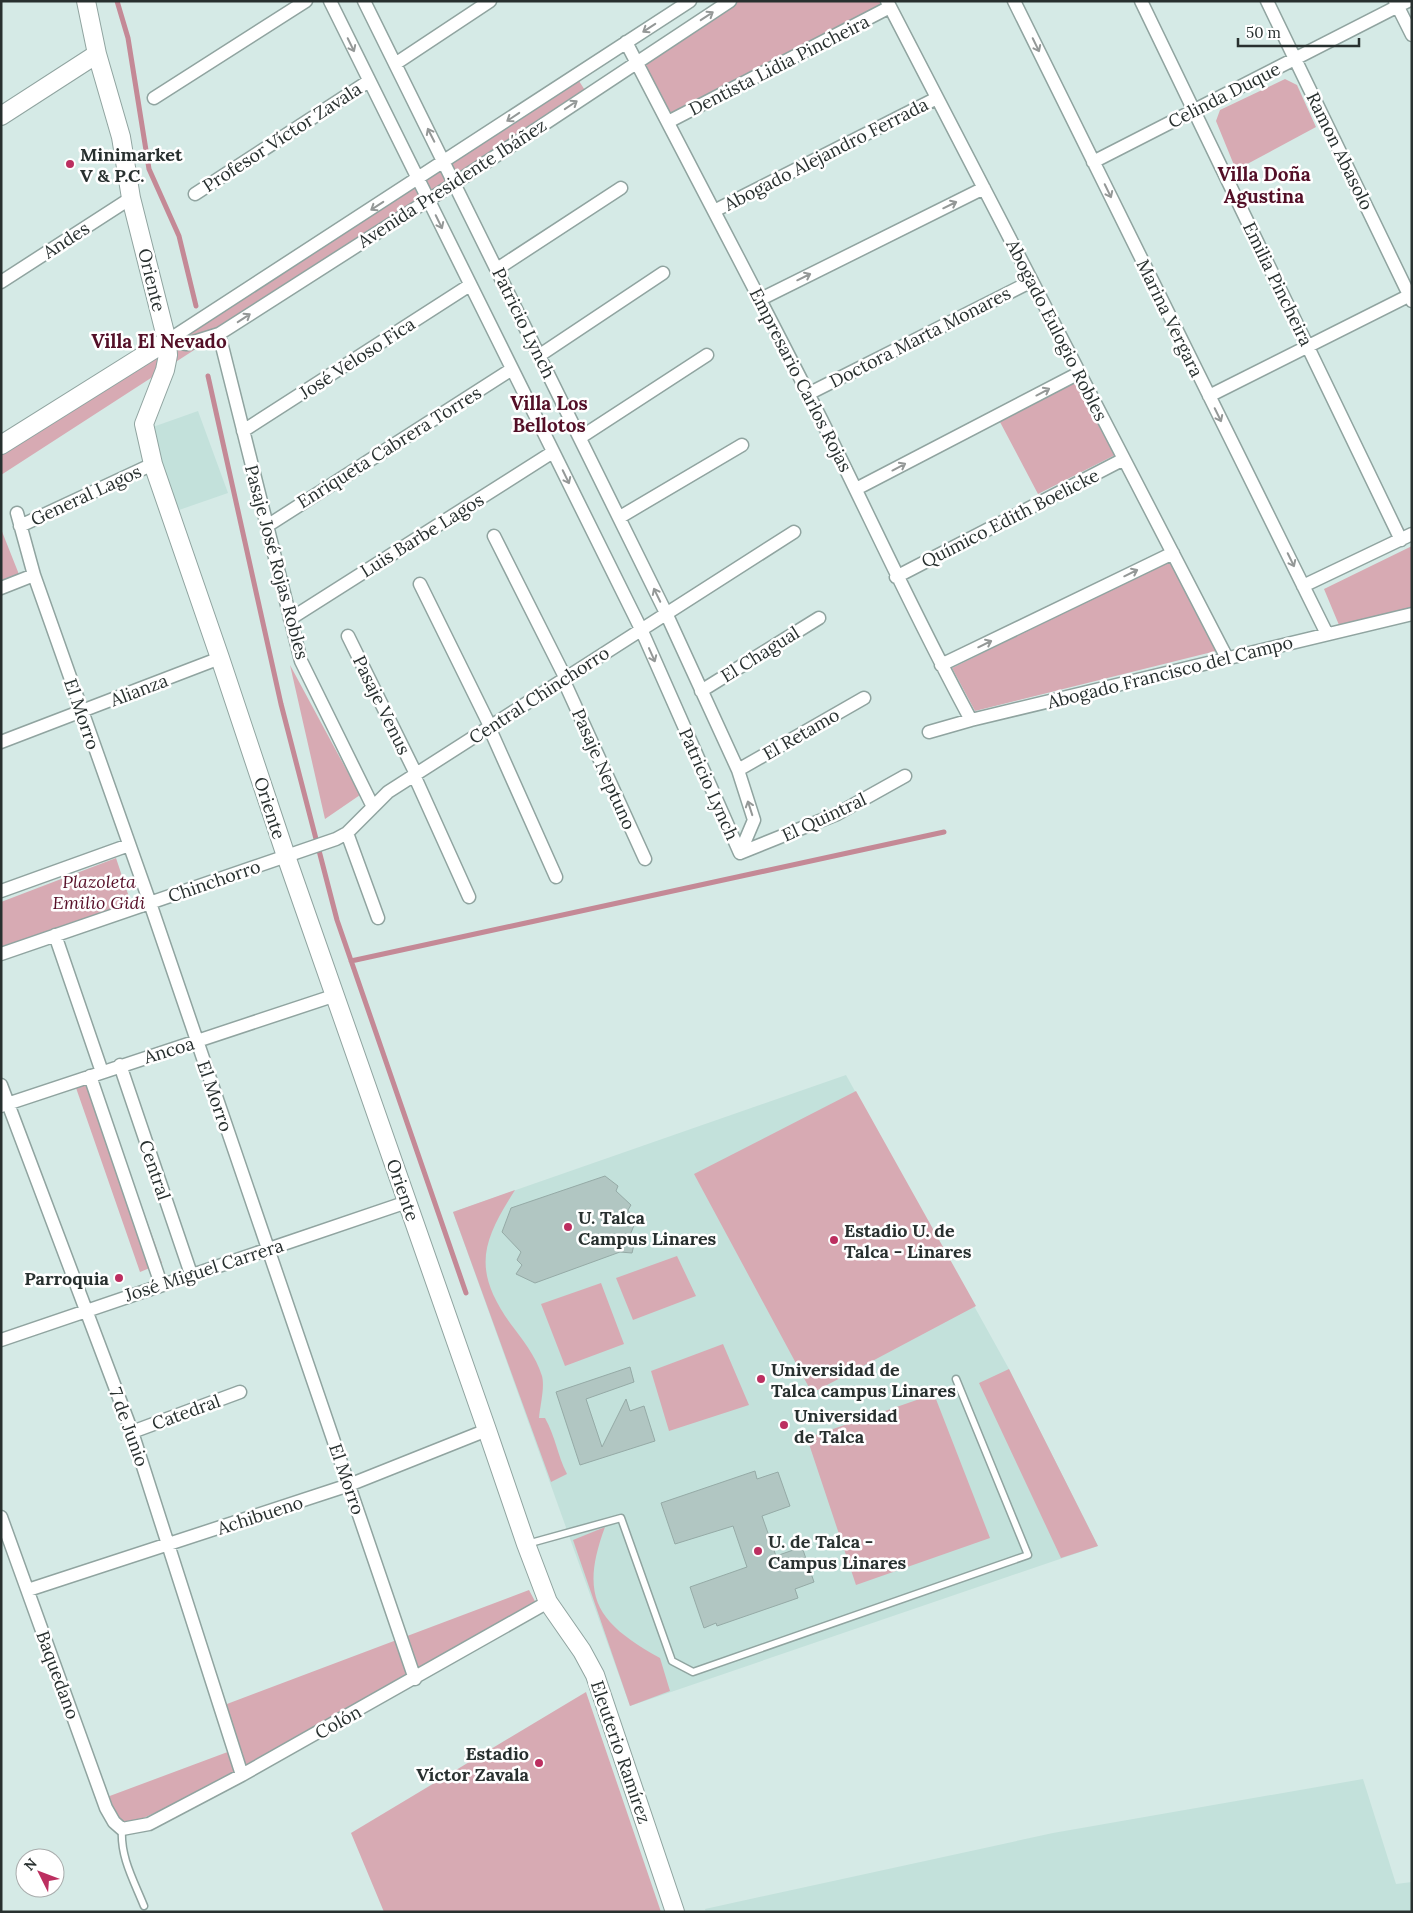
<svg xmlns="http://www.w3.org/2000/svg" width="1413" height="1913" viewBox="0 0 1413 1913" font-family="Lora,serif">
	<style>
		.built { fill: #c3e1db }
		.green { fill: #d7aab3 }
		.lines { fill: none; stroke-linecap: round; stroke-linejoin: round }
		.stream { stroke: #c48996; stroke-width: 5 }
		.building { fill: #b1c6c2; stroke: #95aaa6 }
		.lane-casing { stroke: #90a4a0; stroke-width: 9 }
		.street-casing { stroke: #90a4a0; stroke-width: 15 }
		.secondary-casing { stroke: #90a4a0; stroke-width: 20 }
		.lane { stroke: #fff; stroke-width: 6 }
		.street { stroke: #fff; stroke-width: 12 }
		.secondary { stroke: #fff; stroke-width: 18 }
		.oneway { stroke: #949897 }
		.poi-dot { fill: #bc2f60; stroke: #fff; stroke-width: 2 }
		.labels { text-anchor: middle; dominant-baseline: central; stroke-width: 5; stroke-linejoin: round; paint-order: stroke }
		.street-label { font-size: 18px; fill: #28302f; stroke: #fff }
		.poi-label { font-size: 18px; font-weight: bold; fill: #28302f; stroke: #fff; text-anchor: start }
		.park-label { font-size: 18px; font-style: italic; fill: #581029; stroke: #fff }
		.neighbourhood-label { font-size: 19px; font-weight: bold; fill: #530f27; stroke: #fff }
	</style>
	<rect width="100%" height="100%" fill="#d5eae6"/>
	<path class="built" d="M198,411L228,493L179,510L150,428Z
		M846,1075L1009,1369L1098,1546L630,1706L453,1212Z
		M1363,1779L1396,1884L1412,1882V1912H706L705,1909L1053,1833Z"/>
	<path class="green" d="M738,1H880L882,4L670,114L644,64Z
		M1285,79L1297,85L1316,127L1236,170L1216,121L1220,110Z
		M579,81L588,95L1,475V453Z
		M1075,382L1115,455L1038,494L1000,422Z
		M1,529L22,582L1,589Z
		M1412,546V607L1339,625L1324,589Z
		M1170,561L1216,651L975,711L952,668Z
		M290,665L360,795L325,819Z
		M116,858L132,906L1,951V902Z
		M96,1078L162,1263L140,1272L75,1085Z
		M856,1091L976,1306L812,1393L694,1174Z
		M515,1190C482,1242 472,1269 510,1323C522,1339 536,1356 542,1376C545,1387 540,1406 539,1418H545C556,1438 557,1454 567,1474L551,1482L453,1212Z
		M677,1256L696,1296L633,1320L616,1278Z
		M601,1283L624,1344L565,1366L541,1304Z
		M723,1344L749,1405L669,1431L651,1371Z
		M1009,1369L1098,1546L1061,1558L979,1383Z
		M934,1394L990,1538L856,1585L807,1438Z
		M605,1527C579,1597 597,1623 660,1658L670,1691L630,1706L573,1540Z
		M529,1590L537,1605L246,1770L120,1829L107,1797L233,1750L219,1707Z
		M586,1692L661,1912H384L351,1833Z"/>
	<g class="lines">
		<path class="stream" d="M117,1L128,38L149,169L179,236L196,306
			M208,376L281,704L337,920L466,1293
			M351,961L944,832"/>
	</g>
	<path class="building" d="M605,1176L618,1186L616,1191L631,1205L628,1210L635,1223L630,1235L635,1241L632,1253L620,1252L535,1283L516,1274L522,1265L517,1260L521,1252L502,1232L511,1208Z
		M630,1367L634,1382L586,1399L602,1447L626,1399L630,1411L644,1406L655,1441L580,1465L556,1392Z
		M755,1471L757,1479L778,1472L790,1506L762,1516L776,1556L802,1547L814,1582L795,1589L798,1598L717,1626L716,1623L704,1628L690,1587L747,1567L733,1526L675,1544L661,1503Z"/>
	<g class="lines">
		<g class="lane-casing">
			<path id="lane" d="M527,1544L621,1518L672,1661L693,1672L1028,1555L956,1379
				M122,1829C120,1857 134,1881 144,1906"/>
		</g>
		<g class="street-casing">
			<path id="street" d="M330,1L641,629L740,853
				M364,1L666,613L738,770L754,820L740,853
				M887,1L1227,658
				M1014,1L1327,634
				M1141,1L1401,540
				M1267,1L1412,301
				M1395,1L1412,35
				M626,42C691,168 757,292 821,419C871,519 917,621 971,720
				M395,64L490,1
				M154,98L306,1
				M668,122L890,7
				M1093,162L1408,1
				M195,194L369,81
				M714,211L937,98
				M497,269L621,188
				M1,282L131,198
				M761,299L984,188
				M219,334L301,661L373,807
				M167,341L187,344L219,334L455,183L730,1
				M167,341L690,1
				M540,355L663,273
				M808,394L1032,281
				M1209,396L1412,294
				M243,431L470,285
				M581,437L707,355
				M856,489L1079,373
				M17,513L34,575L150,903L415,1679
				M620,517L742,445
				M20,526L153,464
				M267,526L512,369
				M494,536L565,677
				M896,577L1124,459
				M420,584L490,726
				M1303,586L1412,534
				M1,588L34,575
				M290,619L553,452
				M348,636L416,774
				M941,665L1173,553
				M563,679L645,859
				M701,691L819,618
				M489,727L556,877
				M929,732L971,720L1412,614
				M1,742L220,658
				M738,770L864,698
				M414,775L469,897
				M347,833L378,918
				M740,853L837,814L905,776
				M1,891L129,845
				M55,935L102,1072
				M1,954L336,839L347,833L388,792L794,532
				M120,1065L191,1274
				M90,1076L161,1284
				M1,1085L132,1432L242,1775
				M1,1106L336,995
				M1,1340L407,1202
				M132,1432L240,1392
				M1,1517L106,1808L114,1822L122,1829L149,1824L242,1775L548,1602
				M28,1590L349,1485L487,1430"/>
		</g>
		<g class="secondary-casing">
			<path id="secondary" d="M86,1L97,54L121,137L131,198L167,341L168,355L165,370L144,424L153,464L220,658L286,856L487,1430L526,1544L548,1602L582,1651L595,1675L675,1912
				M1,116L97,54
				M1,445L167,341"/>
		</g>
		<use href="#lane" class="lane"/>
		<use href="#street" class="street"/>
		<use href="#secondary" class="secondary"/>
	</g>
	<defs><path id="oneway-shaft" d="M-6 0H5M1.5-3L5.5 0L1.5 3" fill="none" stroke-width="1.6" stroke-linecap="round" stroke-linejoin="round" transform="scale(1.25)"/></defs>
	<g class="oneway">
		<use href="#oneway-shaft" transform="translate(707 16) rotate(-33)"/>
		<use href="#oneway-shaft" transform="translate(649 28) rotate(147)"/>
		<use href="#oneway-shaft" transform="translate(351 45) rotate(64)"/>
		<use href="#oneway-shaft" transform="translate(1036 45) rotate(64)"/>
		<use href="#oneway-shaft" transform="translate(571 105) rotate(-34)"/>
		<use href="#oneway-shaft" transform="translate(513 117) rotate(146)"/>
		<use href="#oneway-shaft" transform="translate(431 135) rotate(-117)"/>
		<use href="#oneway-shaft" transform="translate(1108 191) rotate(64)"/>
		<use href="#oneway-shaft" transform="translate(950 205) rotate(-26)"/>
		<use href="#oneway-shaft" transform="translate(377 206) rotate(147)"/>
		<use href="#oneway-shaft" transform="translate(439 222) rotate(64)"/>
		<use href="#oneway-shaft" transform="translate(804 277) rotate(-26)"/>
		<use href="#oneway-shaft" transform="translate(244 318) rotate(-33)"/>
		<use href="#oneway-shaft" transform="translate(1043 392) rotate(-28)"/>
		<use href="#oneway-shaft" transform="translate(1218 415) rotate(64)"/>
		<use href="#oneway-shaft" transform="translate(899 467) rotate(-28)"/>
		<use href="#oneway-shaft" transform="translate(566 477) rotate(64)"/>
		<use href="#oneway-shaft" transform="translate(1291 560) rotate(64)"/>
		<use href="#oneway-shaft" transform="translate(1131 573) rotate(-26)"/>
		<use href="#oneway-shaft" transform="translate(657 595) rotate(-116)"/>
		<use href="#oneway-shaft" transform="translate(985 644) rotate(-26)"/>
		<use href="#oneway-shaft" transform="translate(652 655) rotate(66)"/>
		<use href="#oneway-shaft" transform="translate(750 808) rotate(-108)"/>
	</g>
	<g class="poi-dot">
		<circle cx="70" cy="164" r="5"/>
		<circle cx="568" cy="1227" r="5"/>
		<circle cx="834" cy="1240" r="5"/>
		<circle cx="119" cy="1278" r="5"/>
		<circle cx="761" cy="1379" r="5"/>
		<circle cx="784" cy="1425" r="5"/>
		<circle cx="758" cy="1551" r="5"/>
		<circle cx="539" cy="1763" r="5"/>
	</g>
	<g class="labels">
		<g class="street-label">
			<text transform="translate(779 65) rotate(-27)">Dentista Lidia Pincheira</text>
			<text transform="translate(1224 95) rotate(-27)">Celinda Duque</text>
			<text transform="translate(282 137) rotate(-33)">Profesor Víctor Zavala</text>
			<text transform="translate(1340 151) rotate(64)">Ramon Abasolo</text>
			<text transform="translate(826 154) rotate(-27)">Abogado Alejandro Ferrada</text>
			<text transform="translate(452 183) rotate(-33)">Avenida Presidente Ibáñez</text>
			<text transform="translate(66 240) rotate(-33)">Andes</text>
			<text transform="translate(152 280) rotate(76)">Oriente</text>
			<text transform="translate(1278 284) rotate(64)">Emilia Pincheira</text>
			<text transform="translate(1170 318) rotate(64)">Marina Vergara</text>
			<text transform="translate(524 323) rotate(64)">Patricio Lynch</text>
			<text transform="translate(1057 330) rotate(63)">Abogado Eulogio Robles</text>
			<text transform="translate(920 337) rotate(-27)">Doctora Marta Monares</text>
			<text transform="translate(357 358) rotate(-33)">José Veloso Fica</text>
			<text transform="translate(801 380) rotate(63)">Empresario Carlos Rojas</text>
			<text transform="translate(389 447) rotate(-32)">Enriqueta Cabrera Torres</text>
			<text transform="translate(86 495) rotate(-25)">General Lagos</text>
			<text transform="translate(1010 518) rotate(-27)">Químico Edith Boelicke</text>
			<text transform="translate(422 535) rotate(-32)">Luis Barbe Lagos</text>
			<text transform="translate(277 562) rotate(75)">Pasaje José Rojas Robles</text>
			<text transform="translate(760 654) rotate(-32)">El Chagual</text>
			<text transform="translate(1170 672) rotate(-14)">Abogado Francisco del Campo</text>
			<text transform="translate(139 690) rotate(-21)">Alianza</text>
			<text transform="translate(539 695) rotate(-33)">Central Chinchorro</text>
			<text transform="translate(382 705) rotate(64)">Pasaje Venus</text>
			<text transform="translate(82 714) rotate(71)">El Morro</text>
			<text transform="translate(801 734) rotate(-30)">El Retamo</text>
			<text transform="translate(604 769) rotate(66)">Pasaje Neptuno</text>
			<text transform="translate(709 784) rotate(66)">Patricio Lynch</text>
			<text transform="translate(270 808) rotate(72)">Oriente</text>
			<text transform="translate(824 817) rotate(-25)">El Quintral</text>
			<text transform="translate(214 881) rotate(-19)">Chinchorro</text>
			<text transform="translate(169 1050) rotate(-17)">Ancoa</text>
			<text transform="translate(215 1096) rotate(71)">El Morro</text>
			<text transform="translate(155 1170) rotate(71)">Central</text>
			<text transform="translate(403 1190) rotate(71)">Oriente</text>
			<text transform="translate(204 1270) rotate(-18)">José Miguel Carrera</text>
			<text transform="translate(186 1412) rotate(-20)">Catedral</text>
			<text transform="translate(129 1427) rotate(70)">7 de Junio</text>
			<text transform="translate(347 1479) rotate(71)">El Morro</text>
			<text transform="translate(260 1515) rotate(-18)">Achibueno</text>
			<text transform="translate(58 1675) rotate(70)">Baquedano</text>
			<text transform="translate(338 1722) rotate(-29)">Colón</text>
			<text transform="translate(621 1752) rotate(71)">Eleuterio Ramírez</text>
		</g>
		<g class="poi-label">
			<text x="80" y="154">Minimarket<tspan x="80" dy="21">V &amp; P.C.</tspan></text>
			<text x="578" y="1217">U. Talca<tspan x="578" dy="21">Campus Linares</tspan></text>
			<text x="844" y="1230">Estadio U. de<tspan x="844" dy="21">Talca - Linares</tspan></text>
			<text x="109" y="1278" text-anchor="end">Parroquia</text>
			<text x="771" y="1369">Universidad de<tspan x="771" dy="21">Talca campus Linares</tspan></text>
			<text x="794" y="1415">Universidad<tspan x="794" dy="21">de Talca</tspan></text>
			<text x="768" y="1541">U. de Talca -<tspan x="768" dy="21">Campus Linares</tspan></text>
			<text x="529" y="1753" text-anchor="end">Estadio<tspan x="529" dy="21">Víctor Zavala</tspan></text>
		</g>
		<g class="park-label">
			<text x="99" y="881">Plazoleta<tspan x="99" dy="21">Emilio Gidi</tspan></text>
		</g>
		<g class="neighbourhood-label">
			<text x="1264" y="174">Villa Doña<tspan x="1264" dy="22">Agustina</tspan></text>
			<text x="159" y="341">Villa El Nevado</text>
			<text x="549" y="403">Villa Los<tspan x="549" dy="22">Bellotos</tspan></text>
		</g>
	</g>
	<rect width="1413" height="1913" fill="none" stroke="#28302f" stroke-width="5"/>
	<g transform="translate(40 1873) rotate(312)"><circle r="24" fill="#ffffff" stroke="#a9acac"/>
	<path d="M0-4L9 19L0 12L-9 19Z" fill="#bc2f60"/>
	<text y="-8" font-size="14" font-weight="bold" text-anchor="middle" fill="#28302f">N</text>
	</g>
	<path d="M1238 38v8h121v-8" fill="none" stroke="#28302f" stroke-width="2.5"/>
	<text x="1246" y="38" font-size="15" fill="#28302f" stroke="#ffffff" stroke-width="4" paint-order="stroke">50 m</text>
</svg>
